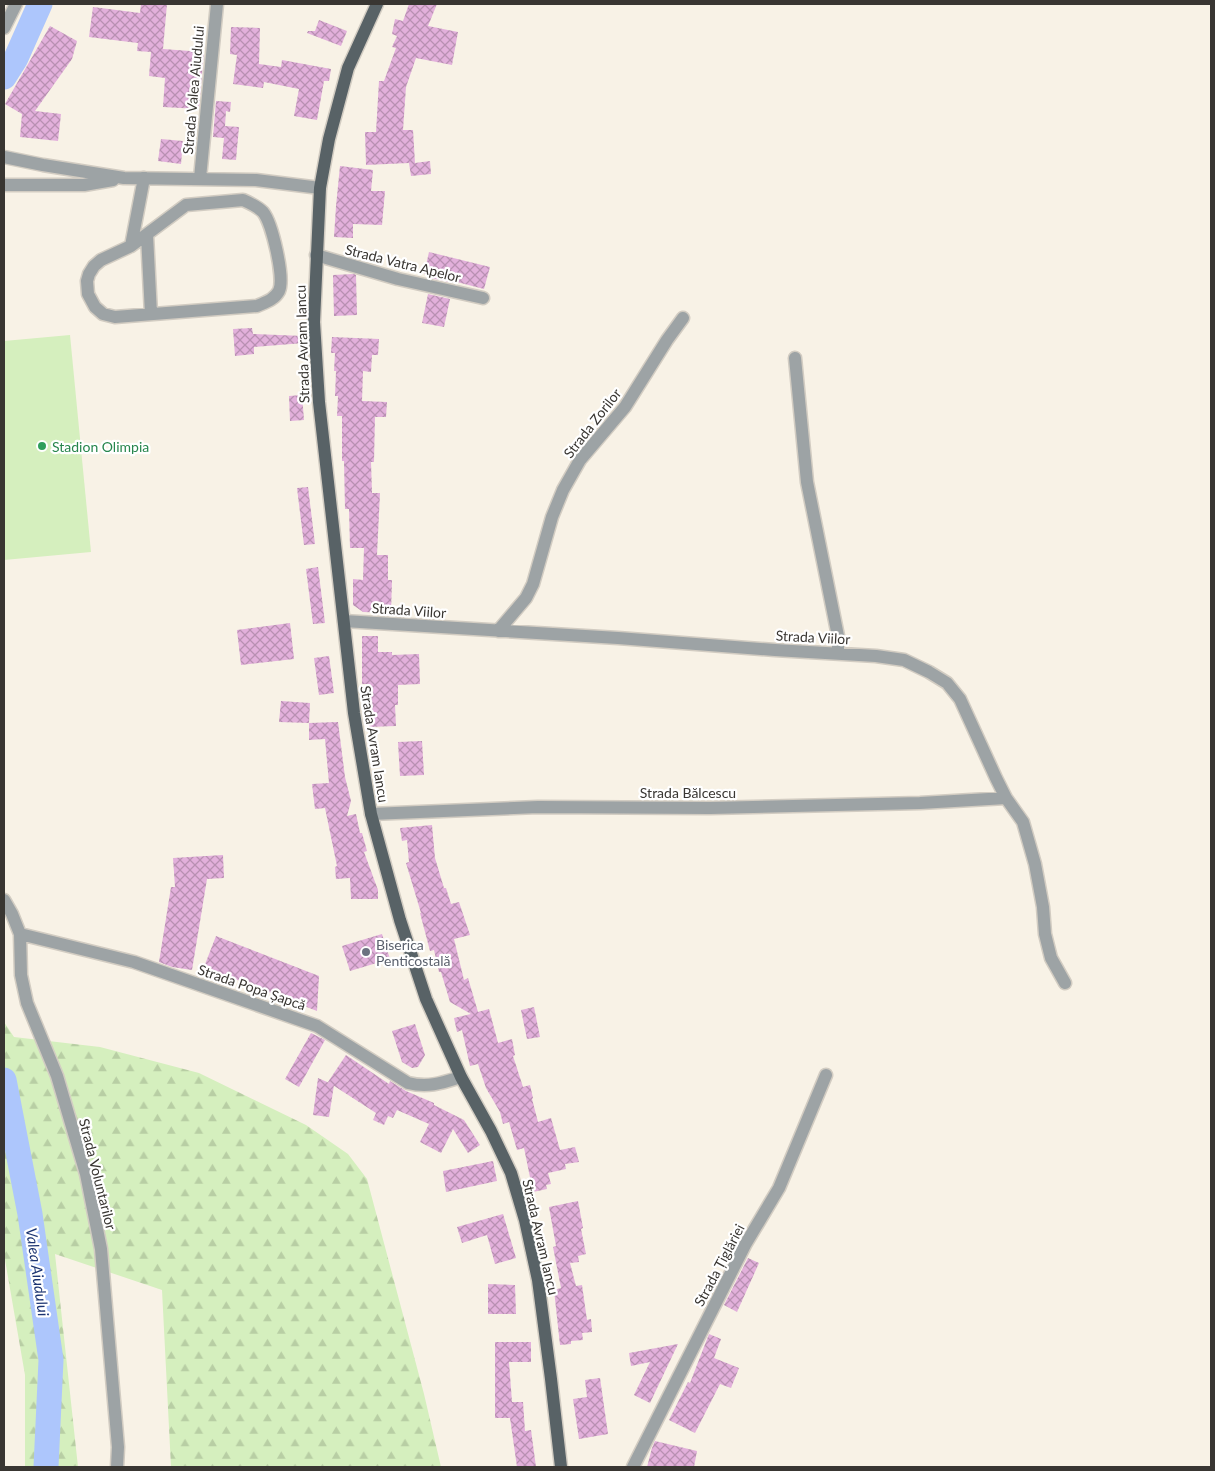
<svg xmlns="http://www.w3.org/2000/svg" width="1215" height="1471" viewBox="0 0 1215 1471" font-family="Lato,sans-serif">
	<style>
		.green { fill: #d5efbe }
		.forest { fill: url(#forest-firs) }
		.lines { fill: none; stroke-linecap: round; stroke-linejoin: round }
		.river { stroke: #adc6fc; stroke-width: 25 }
		.building { fill: url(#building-cross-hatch) }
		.minor-casing { stroke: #d2ccc2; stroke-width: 15 }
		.major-casing { stroke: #d2ccc2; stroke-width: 15 }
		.minor { stroke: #9da3a5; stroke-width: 12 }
		.major { stroke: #586266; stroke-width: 12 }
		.leisure-dot { fill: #2e9e5b; stroke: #fff; stroke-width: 2 }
		.worship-dot { fill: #6b7280; stroke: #fff; stroke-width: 2 }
		.labels { text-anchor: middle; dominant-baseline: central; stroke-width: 4.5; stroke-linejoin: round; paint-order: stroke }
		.street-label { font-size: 14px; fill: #393632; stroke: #fff }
		.leisure-label { font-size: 14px; fill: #27864d; stroke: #fff; text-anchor: start }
		.worship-label { font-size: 14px; fill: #5b616d; stroke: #fff; text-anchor: start }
		.water-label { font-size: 15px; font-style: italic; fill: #1b3371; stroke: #fff }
	</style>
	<defs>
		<pattern id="forest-firs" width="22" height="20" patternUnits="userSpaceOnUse" patternTransform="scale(1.25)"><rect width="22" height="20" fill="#d5efbe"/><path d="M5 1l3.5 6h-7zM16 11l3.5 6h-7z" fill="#b8cea4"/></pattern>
		<pattern id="building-cross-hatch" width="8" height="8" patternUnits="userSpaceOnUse" patternTransform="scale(1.25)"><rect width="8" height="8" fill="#e2b0db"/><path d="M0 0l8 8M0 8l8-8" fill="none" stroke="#b890b2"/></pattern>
	</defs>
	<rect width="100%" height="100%" fill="#f8f2e6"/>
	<path class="green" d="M70,335L91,552L4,560V341Z"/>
	<path class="forest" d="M4,1022L14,1037L100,1047L199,1073L306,1125L348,1154L367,1179L424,1394L441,1467H171L162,1290L55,1254L78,1467H25V1375L4,1254Z"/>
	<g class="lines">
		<path class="river" d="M4,77L16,58L40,4
			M4,1080L30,1214L51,1360L46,1467"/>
	</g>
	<path class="building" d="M141,4H167L163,49L204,52L199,109L163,107L165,78L149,76L151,52L137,51L138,43L89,37L93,7L140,13Z
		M409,4H437L428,26L458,32L452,65L416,58L406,87L403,130H413L415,163L430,161L431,174L411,176L409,163L366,165L365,132H376L379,81H384L396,48L392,47L397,36L392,34L395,19L403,21Z
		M319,20L347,31L341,46L307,33L308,31H316H315Z
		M50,26L77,41L72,59L35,111L61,114L58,141L20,137L22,114L5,104Z
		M231,27L260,28L259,64L281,67L282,60L331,69L329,81H324L317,120L294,116L299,89L264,82L263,88L233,84L237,55L230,54Z
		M216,101L231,102L230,112L226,111L225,126L239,127L236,160L222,159L224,138L213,137Z
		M161,139L183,141L181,164L158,161Z
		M340,166L373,170L371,191H385L382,225L353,224V238L334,237L336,206Z
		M429,252L490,267L484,289L453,281V283L431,278L432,276L424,274Z
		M354,274L356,275L357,315L334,316L333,275Z
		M428,294L450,299L444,327L422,323Z
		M252,328L253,334L304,336V343L254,347V354L235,356L233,329Z
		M332,337L379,339L378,355H372L371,372L363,371L362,401L387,402L386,417H375L374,462H371L372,493H380L377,555H388V580H392L391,613L363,612L353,605V579L363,580L364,548H350L349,509H345L344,461H342V416H337L338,396H335L336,371H334L335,353H331Z
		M302,395L304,420L290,421L289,396Z
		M308,487L315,544L304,545L297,488Z
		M318,567L325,623L313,624L306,569Z
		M290,623L294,659L241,665L237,630Z
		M362,636H378V652H392V655L419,654L420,684L398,685V705H395L396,726L369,727V684H362Z
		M329,656L334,693L319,695L314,658Z
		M281,701L310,703L309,723L279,722Z
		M338,722L345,777L351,801L347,816L356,814L360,833H362L367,851L364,852L378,890V899H351L350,878L336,879L335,867L337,866L325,808L315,809L312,784L329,783L325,739L309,740V723Z
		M422,741L424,775L400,776L398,742Z
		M432,825L435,858L444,888H446L451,904L459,902L470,935L454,939L464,980L468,978L478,1012L489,1009L498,1043L512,1039L515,1055L513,1056L523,1087L530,1085L533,1098L532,1099L538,1122L551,1118L560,1150L575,1147L579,1162L565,1164L566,1169L548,1173L551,1184L546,1185L547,1189L533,1192L524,1148L517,1150L509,1122L503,1124L500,1112L486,1088L478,1064L470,1066L462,1030L457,1032L454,1018L471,1014L450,1002L441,972H439L434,950L430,951L420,913H421L406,863L409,862L407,840L402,841L400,828Z
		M223,855L224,878L207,879L192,970L172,967L159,962L171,887H175L173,858Z
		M382,934L390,959L350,971L342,946Z
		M216,936L319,976L317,1011L204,967Z
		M534,1007L540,1037L527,1039L521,1010Z
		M415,1024L425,1055L418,1067L412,1068L402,1062L392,1031Z
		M311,1033L325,1040L299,1087L285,1079Z
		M346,1055L389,1084L390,1081L406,1091L434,1103V1105L464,1120L480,1145L468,1153L453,1129L441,1153L420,1142L429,1124L397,1110L393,1118L388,1116L384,1125L373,1120L376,1113L328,1082Z
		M318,1078L334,1085L329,1117L313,1115Z
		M493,1161L497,1181L446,1192L443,1171Z
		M578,1201L583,1228L581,1229L586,1254L578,1256L579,1262L570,1263L576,1286L582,1285L587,1320L591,1319L592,1332L582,1333L583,1340L571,1341V1344L560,1345L554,1290L561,1288L553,1247L556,1246L549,1207Z
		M503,1214L516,1258L495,1264L487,1235L462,1243L457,1227Z
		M748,1258L759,1263L737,1312L724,1305Z
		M488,1284L515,1285L516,1314H488Z
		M709,1334L721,1339L714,1358L739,1368L731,1388L720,1384L695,1433L669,1420L688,1382L690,1383Z
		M495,1342H531V1362H509L512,1402H523L525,1431L531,1430L536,1467H517L510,1418H495Z
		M678,1344L650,1403L634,1395L650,1362L631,1366L629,1353Z
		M600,1378L608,1434L579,1439L573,1399L587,1397L585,1380Z
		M655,1441L697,1451L694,1467H647L652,1448Z"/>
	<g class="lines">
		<g class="minor-casing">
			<path id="minor" d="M4,28L16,4
				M4,157L43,165L124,178L256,180L320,188
				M200,178L217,4
				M4,185H84L113,180
				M243,200C250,203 257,206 263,212C272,223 285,278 279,291C274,300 266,302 257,306L115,317L103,314L95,307L88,294L87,281L89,274L94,266L101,260L131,246L186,205Z
				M147,235L151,314
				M131,246L144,178
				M316,255L398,279L483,298
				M795,358L807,482L838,636V654
				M344,621L618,638L775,650L876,656L904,660L929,672L947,683L960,699L996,778L1006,798L1023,822L1035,864L1043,907L1045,934L1051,958L1065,983
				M498,631L526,598L533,584L552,517L563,490L580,460L625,407L667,340L683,318
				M371,814L538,807L710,808L920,803L1006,798
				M4,900L12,914L20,934L21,975L27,1003L57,1076L86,1174L101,1249L118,1447L117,1467
				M20,934L134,962L317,1026L408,1083C428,1088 442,1083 461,1077
				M633,1467L745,1245L779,1188L826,1075"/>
		</g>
		<g class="major-casing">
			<path id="major" d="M377,4L348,68L329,139L320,188L314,322L319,402L354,713L371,814L400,920L426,999L461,1077L491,1131L511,1173L525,1220L538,1280L551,1379L561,1467"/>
		</g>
		<use href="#minor" class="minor"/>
		<use href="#major" class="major"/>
	</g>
	<circle class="leisure-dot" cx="42" cy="446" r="5"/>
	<circle class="worship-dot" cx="366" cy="952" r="5"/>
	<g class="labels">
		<g class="street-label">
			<text transform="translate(193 90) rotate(-85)">Strada Valea Aiudului</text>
			<text transform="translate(403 263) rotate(14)">Strada Vatra Apelor</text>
			<text transform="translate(302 344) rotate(-92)">Strada Avram Iancu</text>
			<text transform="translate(592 423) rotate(-52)">Strada Zorilor</text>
			<text transform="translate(409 610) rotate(4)">Strada Viilor</text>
			<text transform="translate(813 637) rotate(3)">Strada Viilor</text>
			<text transform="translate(375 744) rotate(81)">Strada Avram Iancu</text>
			<text x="688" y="792">Strada Bălcescu</text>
			<text transform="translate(252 987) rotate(19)">Strada Popa Șapcă</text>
			<text transform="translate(98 1174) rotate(76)">Strada Voluntarilor</text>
			<text transform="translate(541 1237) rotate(77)">Strada Avram Iancu</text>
			<text transform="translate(719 1265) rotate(-62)">Strada Țiglăriei</text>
		</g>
		<g class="leisure-label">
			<text x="52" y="446">Stadion Olimpia</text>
		</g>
		<g class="worship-label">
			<text x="376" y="944">Biserica<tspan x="376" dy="16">Penticostală</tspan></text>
		</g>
		<g class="water-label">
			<text transform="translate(38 1272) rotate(82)">Valea Aiudului</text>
		</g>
	</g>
	<rect width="1215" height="1471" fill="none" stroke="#393632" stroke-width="10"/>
</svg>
